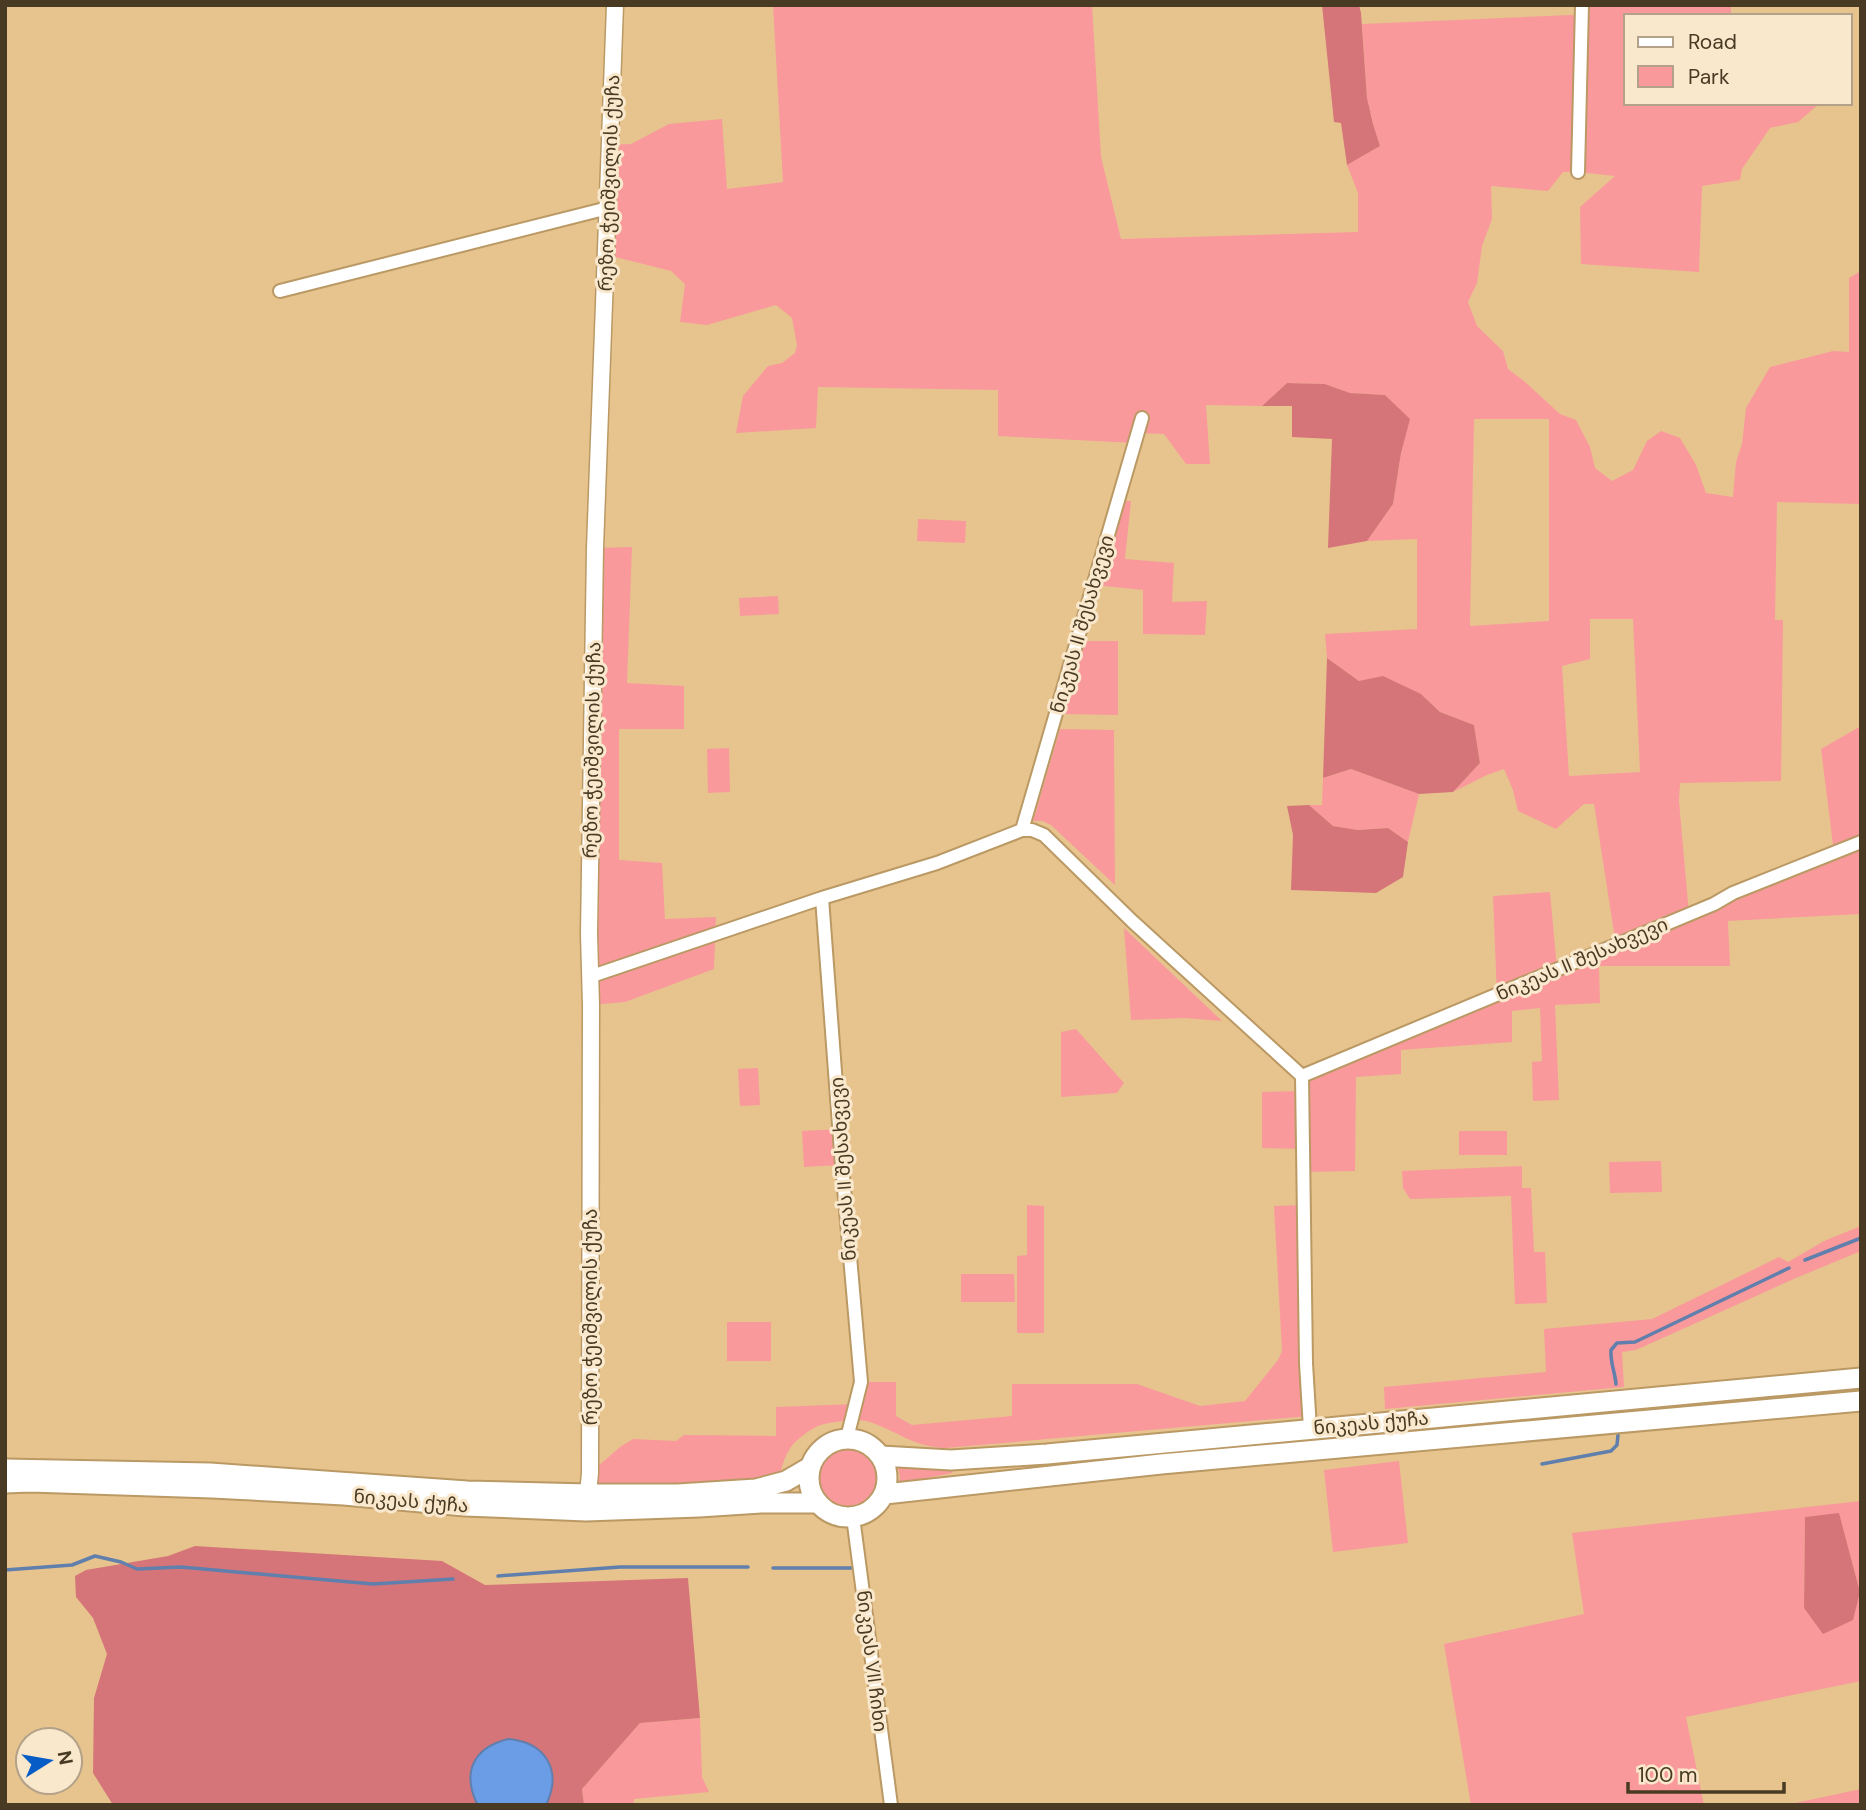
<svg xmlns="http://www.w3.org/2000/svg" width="1866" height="1810" viewBox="0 0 1866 1810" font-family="'DM Sans','Noto Sans Georgian',sans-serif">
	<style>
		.green { fill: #f9999c; fill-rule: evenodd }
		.forest { fill: #d67579 }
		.water { fill: #6b9ce6; stroke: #607fac; stroke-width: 2 }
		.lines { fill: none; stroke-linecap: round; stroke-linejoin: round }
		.stream { stroke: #607fac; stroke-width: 3.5 }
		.street-casing { stroke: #ba9964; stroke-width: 16 }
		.secondary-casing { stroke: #ba9964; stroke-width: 19 }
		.primary-casing { stroke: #ba9964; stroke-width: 23 }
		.street { stroke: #fff; stroke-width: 12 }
		.secondary { stroke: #fff; stroke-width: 16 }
		.primary { stroke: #fff; stroke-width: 19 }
		.labels { text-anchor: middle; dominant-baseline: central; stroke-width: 6; stroke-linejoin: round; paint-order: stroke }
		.street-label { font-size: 19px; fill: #483a23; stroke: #fae8cd }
	</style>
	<rect width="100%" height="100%" fill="#e7c48e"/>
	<path class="green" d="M773,5H1092L1101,157L1121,239L1358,232V193L1347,165L1380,146L1373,124L1367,98L1362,24L1570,15L1582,16V5H1731V16H1626V103H1820L1798,122L1770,128L1742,169L1740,180L1702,186L1699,272L1581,264L1580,207L1615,176L1578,172H1563L1548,191L1491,186L1492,219L1482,246L1477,283L1468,302L1477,326L1503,351L1508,369L1524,381L1560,414L1576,420L1590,447L1595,468L1612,481L1633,470L1647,441L1661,431L1680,438L1696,465L1706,493L1733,497L1736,462L1742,444L1746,408L1770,367L1833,351L1849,352V278L1861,271V504L1777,502L1775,620H1783L1781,781L1680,783L1679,801L1689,914L1834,853L1821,749L1861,726V914L1728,921L1730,966H1599L1600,1003L1555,1005L1559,1100L1533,1101L1532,1062L1542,1061L1540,1008L1512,1011V1042L1401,1050V1074L1356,1077L1355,1171L1304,1172L1303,1149L1262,1148V1092L1302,1091V1076L1497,995L1493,896L1550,892L1557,969L1616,945L1594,804H1584L1556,829L1518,811L1513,790L1504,769L1487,775L1453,792L1480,763L1474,725L1440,712L1421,694L1359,681L1327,658L1325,634L1417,629V539L1367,541L1393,504L1401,453L1409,419L1385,395L1350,393L1325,384L1287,383L1262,406L1206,405L1210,464H1186L1164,434L1138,433L1135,443L998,436V390L818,387L816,428L736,433L743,396L768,366L782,363L795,353L797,345L792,318L776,305L707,325L680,322L685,284L671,271L607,255L609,145L631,144L669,124L722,119L727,189L783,182ZM1474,419H1549V621L1470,626ZM1590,619H1633L1640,772L1569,776L1562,666L1590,659Z
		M1118,501H1131L1125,559L1174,563L1172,602L1207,601L1205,635L1143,634V590L1094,585Z
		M918,519L966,521L965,543L917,541Z
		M632,547L627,683L684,686V729H619V860L662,863L665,919L716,917L714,969L625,1002L591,1005L595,548Z
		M778,596L779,614L740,616L739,598Z
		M1083,641H1118V715L1061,714Z
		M1060,729L1114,730L1115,885L1051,825L1042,821H1033Z
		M729,748L730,792L708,793L707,749Z
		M1351,769L1419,794L1408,842L1388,828L1356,830L1333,826L1309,805H1322L1323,778Z
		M1124,928L1222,1021L1185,1018L1131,1020Z
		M1076,1029L1124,1083L1117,1093L1061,1097V1032Z
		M758,1068L760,1105L740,1106L738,1069Z
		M840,1129L842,1165L804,1167L802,1131Z
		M1507,1131V1155H1459V1131Z
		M1661,1161L1662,1192L1610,1193L1609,1162Z
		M1522,1166V1188H1531L1534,1252H1545L1547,1303L1515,1304L1511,1196L1410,1199L1403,1188L1402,1171Z
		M1027,1205L1044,1206V1333H1017V1256L1027,1255Z
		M1304,1205L1309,1416L946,1448C913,1447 899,1432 870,1422C859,1418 826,1422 816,1427C808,1431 796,1440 791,1447C784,1457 782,1467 779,1478L589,1494L590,1473L620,1447L633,1439L676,1441L684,1435L776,1436V1407L855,1404L861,1382H896V1416L912,1425L1012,1416V1384H1137L1200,1406L1245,1401L1278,1360L1282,1351L1274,1206Z
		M1861,1226V1251L1796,1278L1636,1350L1622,1352L1624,1387L1385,1409L1384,1387L1546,1372L1544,1329L1652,1319L1779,1257L1788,1262L1824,1241Z
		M961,1274H1014L1015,1302H961Z
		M727,1322H771V1361H727Z
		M819 1478a30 30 0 1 1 60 0a30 30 0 1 1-60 0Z
		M897,1460L927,1468L952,1470L953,1471L952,1473L927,1478L898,1487L900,1478Z
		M1399,1461L1408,1543L1333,1552L1324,1470Z
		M1861,1501V1681L1686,1717L1704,1805H1471L1444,1644L1584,1614L1572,1533ZM1839,1514L1860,1592L1804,1608L1805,1517Z
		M700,1718L702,1777L709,1792L634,1799L633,1805H584L582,1789L640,1723Z
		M1861,1789V1805H1786Z"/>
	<path class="forest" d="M1322,5H1359L1361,13L1367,98L1373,124L1380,146L1347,165L1341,123L1334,122Z
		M1287,383L1325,384L1350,393L1385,395L1410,419L1401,453L1393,504L1367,541L1328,548L1332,439L1292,437V406H1262Z
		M1327,658L1359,681L1383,676L1421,694L1440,712L1474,725L1480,763L1453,792L1419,794L1351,769L1323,778Z
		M1309,805L1333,826L1357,830L1388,828L1408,842L1403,877L1376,893L1291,890L1293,835L1287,806Z
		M1839,1513L1860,1592L1853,1620L1823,1634L1804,1608L1805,1517Z
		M195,1546L442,1561L485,1585L688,1578L700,1718L640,1723L582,1789L584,1805H113L93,1773L94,1698L107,1654L93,1618L76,1597L75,1576L86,1570L168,1556Z"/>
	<path class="water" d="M508,1739C545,1742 563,1770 546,1805L477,1804C462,1772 473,1748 508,1739Z"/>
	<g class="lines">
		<path class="stream" d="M1805,1260L1861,1238
			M1616,1384C1615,1372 1610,1362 1611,1350L1617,1343L1635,1342L1789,1268
			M1542,1464L1611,1451L1617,1445L1618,1435
			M773,1568H851
			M5,1570L72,1565L95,1556L121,1562L137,1569L181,1567L373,1584L453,1579
			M498,1576L620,1567H748"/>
		<g class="street-casing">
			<path id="street" d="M1578,172L1582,5
				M280,291L608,208
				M1022,830L1142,418
				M822,898L842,1165L861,1382L847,1438
				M589,977L822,898L937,863L1022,830H1032L1044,835L1132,921L1302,1076L1306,1363L1310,1429
				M1302,1076L1714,904L1733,893L1861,842
				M853,1517L891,1805"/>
		</g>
		<g class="secondary-casing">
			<path id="secondary" d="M587,1504L590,1473L591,1005L589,934L595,548L615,5"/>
		</g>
		<g class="primary-casing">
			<path id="primary" d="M809 1478a39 39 0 1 1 78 0a39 39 0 1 1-78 0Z
				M881,1456L951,1460L1047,1454L1861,1378
				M5,1469L210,1473L467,1491L589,1494H678L756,1489L786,1481L810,1467
				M5,1483L30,1482L212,1488L344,1495L465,1506L586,1511L699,1507L761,1503H818
				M885,1494L1161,1464L1861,1401"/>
		</g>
		<use href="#street" class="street"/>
		<use href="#secondary" class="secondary"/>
		<use href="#primary" class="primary"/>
	</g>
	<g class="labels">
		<g class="street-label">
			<text transform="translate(609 183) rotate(-88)">რეზო ჭეიშვილის ქუჩა</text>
			<text transform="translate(1082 624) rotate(-74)">ნიკეას II შესახვევი</text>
			<text transform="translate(592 750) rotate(-89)">რეზო ჭეიშვილის ქუჩა</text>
			<text transform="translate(1582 959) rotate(-23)">ნიკეას II შესახვევი</text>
			<text transform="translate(843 1169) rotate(-94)">ნიკეას II შესახვევი</text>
			<text transform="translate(590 1317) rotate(-90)">რეზო ჭეიშვილის ქუჩა</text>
			<text transform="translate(1371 1423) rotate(-5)">ნიკეას ქუჩა</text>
			<text transform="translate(411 1501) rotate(5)">ნიკეას ქუჩა</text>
			<text transform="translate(872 1661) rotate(83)">ნიკეას VII ჩიხი</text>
		</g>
	</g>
	<rect width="1866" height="1810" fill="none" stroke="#483a23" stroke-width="14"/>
	<rect x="1624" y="14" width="228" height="91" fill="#fae8cd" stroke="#b3a289" stroke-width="2"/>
	<rect x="1638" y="37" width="35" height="10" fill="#ffffff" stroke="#b3a289" stroke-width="2"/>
	<text x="1688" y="49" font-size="21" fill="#483a23">Road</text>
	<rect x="1638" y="66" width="35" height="21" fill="#f9999c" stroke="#b3a289" stroke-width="2"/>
	<text x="1688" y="84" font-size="21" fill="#483a23">Park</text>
	<g transform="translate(49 1761) rotate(79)"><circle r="33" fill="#fae8cd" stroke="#b3a289" stroke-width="2"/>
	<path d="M0-5L12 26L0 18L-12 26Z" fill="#075cc6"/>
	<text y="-10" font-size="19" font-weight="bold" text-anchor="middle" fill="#483a23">N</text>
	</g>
	<path d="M1628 1782v10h156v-10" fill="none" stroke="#483a23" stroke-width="3.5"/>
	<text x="1638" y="1782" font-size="21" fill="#483a23" stroke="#fae8cd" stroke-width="5" paint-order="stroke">100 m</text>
</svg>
